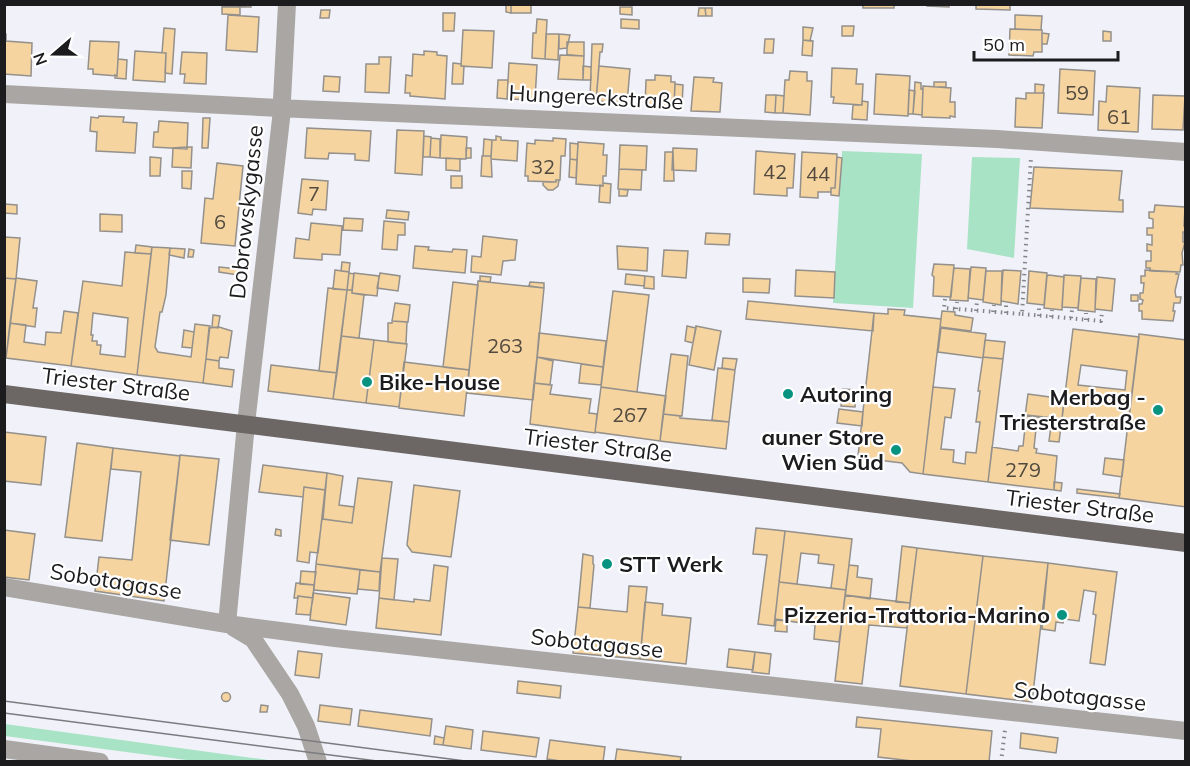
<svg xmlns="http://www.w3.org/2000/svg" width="1190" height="766" viewBox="0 0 1190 766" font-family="Mulish,sans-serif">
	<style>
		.green { fill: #a9e3c5 }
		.building { fill: #f6d4a0; stroke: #94908b; stroke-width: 1.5; fill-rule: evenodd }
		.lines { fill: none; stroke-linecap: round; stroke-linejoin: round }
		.path { stroke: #85868a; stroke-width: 4; stroke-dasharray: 1.5 4.5; stroke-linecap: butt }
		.street { stroke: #a9a6a4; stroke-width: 18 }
		.primary { stroke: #6c6764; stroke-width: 18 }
		.tram { stroke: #7b7b80; stroke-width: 1.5 }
		.poi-dot { fill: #07937f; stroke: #fff; stroke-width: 2 }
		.labels { text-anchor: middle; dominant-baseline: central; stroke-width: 4.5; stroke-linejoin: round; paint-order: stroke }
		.number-label { font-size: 20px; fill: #524a3f }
		.street-label { font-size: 22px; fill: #1c1c1f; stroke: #fff }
		.poi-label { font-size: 22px; font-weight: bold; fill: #1c1c1f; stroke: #fff; text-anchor: start }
	</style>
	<rect width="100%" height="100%" fill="#f1f2f9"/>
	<path class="green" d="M842,151L922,154L913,308L833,303Z
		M972,157L1020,158L1014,258L967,249Z
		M5,724L275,761H194L5,736Z"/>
	<path class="building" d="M222,4H251V7L222,6Z
		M506,4H511V13L506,12Z
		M511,4H531V13H511Z
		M863,4H894V8H863Z
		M927,4H949V7L927,6Z
		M976,4H1010V10L976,9Z
		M222,7H240V15L222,14Z
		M620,7H632V15L620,14Z
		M699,8H705L706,16H698Z
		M705,8H712V16H706Z
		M321,10H330L329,18H320Z
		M443,13H455L454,31H443Z
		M228,15L259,17L257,52L226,50Z
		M1015,15L1042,16L1041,30L1015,29Z
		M537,19L547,20L545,59L532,58L533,33H536Z
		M621,19L639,20V29L621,28Z
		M842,26H854L853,36H842Z
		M803,27L813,28L810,41L803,40Z
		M164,28L175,29L172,74L165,73L166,53H162Z
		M1010,29L1042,30V52H1034L1033,56L1009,55Z
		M463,30L494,31L492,68L461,66Z
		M1103,31L1111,32V41H1103Z
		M4,33L6,34V41L32,43L31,76L4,74Z
		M1042,33L1049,34L1047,44H1042Z
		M546,34H559L558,60L545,59Z
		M559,34L570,35L567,48L559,49Z
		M765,39H774L773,53H764Z
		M803,40L813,41L812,56L802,55Z
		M90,41L119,42L117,76L93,74V69H88Z
		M567,42H584V56L567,55Z
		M592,44H603L602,52H600L596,101L590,99Z
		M135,51L166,53L165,82L133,80Z
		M424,51L437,52V55L447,56L445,99L410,96V93H405L406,75L412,76L413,54L424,55Z
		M182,52L207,53L206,84L184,83L185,74H180Z
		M560,55L584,56L583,80L558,79Z
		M379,57H391L389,93L365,92L366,64H379Z
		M118,59L127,60L126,79L115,78V75L117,76Z
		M453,63L461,64V66H464L463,84H452Z
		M509,63L537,65L535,100L507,99Z
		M583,66L591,67V80H583Z
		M599,66L630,69L627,103L596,101Z
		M832,68L857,69L856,84H863L862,105L833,103L834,97H831Z
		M1060,69L1095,71L1093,115L1058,113Z
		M790,71L807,72V81H812L810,115L783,113L785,80H789Z
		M876,74L910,76L908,116L874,114Z
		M655,75L671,76V82H675L674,107L645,106L646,80H655Z
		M324,76L340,77L339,92L323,91Z
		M694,77L714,78L713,82L722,83L720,112L691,111Z
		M498,80H508L507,99L497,98Z
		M915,82L921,83V89H923L922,115L913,114Z
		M934,82H946V87H934Z
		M675,84L683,85L682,107H674Z
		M1035,84L1044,85L1043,93H1035Z
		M923,86L951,88L950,102H955V117L950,116V118L922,117Z
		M1107,86L1140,88L1138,132L1098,130L1099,101L1106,102Z
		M909,90L915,91L913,114H908Z
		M1026,93H1044L1042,128L1015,127L1016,98L1026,99Z
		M766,95H776L775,113L765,112Z
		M776,95L784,96L783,113H775Z
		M1153,95L1185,96L1183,130L1152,129Z
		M862,101L868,102L867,120L852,119L853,105H862Z
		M99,116L124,117L123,122L137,123L135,153L96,151L97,132L90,131L91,117L98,118Z
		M203,118H210L208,148H202Z
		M159,121L188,123L187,149L153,147L154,132H158Z
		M307,128L371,131L369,161L355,160V154L329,153L328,159L305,158Z
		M397,130L424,131L422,175L395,173Z
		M441,135L467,137L466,159L440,158Z
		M424,136L431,137L430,157H423Z
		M496,136L501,137V140L518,141L517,161L491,159L492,140H496Z
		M431,138L440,139V158L430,157Z
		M553,138L566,139L565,156H561L560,180H556V182L528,181V176H525L527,143L535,144V140L553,141Z
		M484,139L492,140L491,156H483Z
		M578,142L604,144L603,155H607L606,176H603V186L576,184Z
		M570,143L578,144L577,160L570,159Z
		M620,145L647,146L646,170L619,169Z
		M187,147H192L191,168L172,167L173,148Z
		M466,148H471V158H466Z
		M673,148L697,149L696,171L672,170Z
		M756,151L795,154L793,188H787V196L754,194Z
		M665,152H673L674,181H664Z
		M802,152L837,154L835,188H831V192H818V198L800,197Z
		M482,156H491L492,177L481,176Z
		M150,157L161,158L160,176H150Z
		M837,157L842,158L839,196L831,195V188H835Z
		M446,158L460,159V171L446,170Z
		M570,159L577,160L576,178L569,177Z
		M217,163L243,166L235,246L201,243L205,198L213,199Z
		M1034,167L1122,171L1119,200H1123V212L1030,208Z
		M619,169L642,170L641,190L618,189Z
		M182,171H192L191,189L182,188Z
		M451,176H462V188H451Z
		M302,179L328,181L326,210L313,209L312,215L298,213Z
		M556,180H559L558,186L553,190H548L543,185V182H556Z
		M603,183L611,184L610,203L599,202L600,185L603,186Z
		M619,189L628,190L627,196H619Z
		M4,204L17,205V214L4,213Z
		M1155,205L1185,207L1184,226H1186V232H1183V242H1185L1182,253L1183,265H1181L1180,272L1150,271V268H1146V261H1151V251H1147V244L1152,245V235H1147V228H1153V219L1149,218V212H1154Z
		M387,210L409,212L408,220L386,218Z
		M100,214L122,215V232L100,231Z
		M344,218L363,219L362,231L343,230Z
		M384,221L405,223V235H398L397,250L382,249Z
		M311,223L342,226L340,255L322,254V260L294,258L296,238L309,240Z
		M706,233L730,234L729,245L705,244Z
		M483,236L517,240L515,260L503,261L501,275L471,272L472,256L481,257Z
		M4,237L20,238L16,279L4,278Z
		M136,245L152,247L151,254L135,253Z
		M415,246L429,247L428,250L452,252L453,249L467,250L465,273L413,268Z
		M617,246L648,248L647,271L618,269Z
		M152,247L170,248L166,295L162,312H160L155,347L158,352L191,357L195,324L210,326L203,383L137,375Z
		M170,248L185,249L184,258L169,255Z
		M189,249L194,250L193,257H188Z
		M664,250L688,251L686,278L662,276Z
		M125,252L151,254L137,375L71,366L83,281L122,286ZM93,313L128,318L125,357L100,354L101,345H97V341H92L93,335H91Z
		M342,262L350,263L349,272L341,271Z
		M934,264L954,265L951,297L933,296L934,277L932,275Z
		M219,267L239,269L238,275L219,272Z
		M971,267L986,268L983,300L968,298Z
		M954,268L970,269L968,301L950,300Z
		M335,270L349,272L347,290L333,289Z
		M796,270L835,272L834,298L795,296Z
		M1003,270L1021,271L1018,304L1001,301Z
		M1145,270L1177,272L1176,274H1179L1175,291L1176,297H1181L1180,303H1174L1173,311H1175L1173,321L1142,319V311H1139V304H1142L1143,300L1140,299V293H1143L1144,283H1141V276H1145Z
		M986,271H1002L1001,305L983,302Z
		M1029,271L1047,273L1044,305L1027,303Z
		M349,273L354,274L352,290H347Z
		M354,273L379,276L377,296L352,293Z
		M380,273L400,276L398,291L377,288Z
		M626,274L645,276L644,286L625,284Z
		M1049,275L1064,277L1062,310L1044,308L1047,276Z
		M1064,275L1081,276L1078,308L1062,307Z
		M480,276L491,277L490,282L480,281Z
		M645,276L654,277V289L644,288Z
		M1097,277L1115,279L1112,311L1095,309Z
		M4,278L16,279L6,358H4Z
		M16,278L37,281L33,308H37L35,327L10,323Z
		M743,278L770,279L769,293L743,292Z
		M1081,278L1096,279L1095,312L1078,310Z
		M478,281L544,288L533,400L467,393Z
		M453,282L478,285L469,370L443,367Z
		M530,282L544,283V288L529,286Z
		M328,288L347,290L337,373L319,371Z
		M347,290H352V293L364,295L359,338L341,336Z
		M613,291L649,295L637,392L601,387Z
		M1131,295H1138V301H1131Z
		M748,301L874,313L873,331L746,319Z
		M395,303L410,305L408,322L392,321Z
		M888,309L905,310L904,315L941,319L923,474L910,472L902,463L878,460L869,467L857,465L874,313L888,314Z
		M64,311L78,313L71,366L6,358L10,323L26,325L24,342L45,345L46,332L61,333Z
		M942,311L955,312V315L973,318L971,331L940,327Z
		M213,315L220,316L218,328L212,327Z
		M392,321L407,322L406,344L388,342V323H392Z
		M687,326L696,328L693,343L685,341Z
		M696,326L721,331L714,370L689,365Z
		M219,327L232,331L228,358L220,357L219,361L206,359L209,328Z
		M941,328L986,334L983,358L938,352Z
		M1073,329L1139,337L1128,427L1062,419ZM1081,365L1127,371L1125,390L1078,385Z
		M184,330L194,332L192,348L182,347Z
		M539,333L606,341L603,367L537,357Z
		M1139,334L1186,340V507L1119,498Z
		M341,336L374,340L366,403L333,399Z
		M374,340L407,344L399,407L366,403Z
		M985,340L1005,342L1003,359L983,357Z
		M671,354L688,356L682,416L663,414Z
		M537,357L553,361L550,385L534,383Z
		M983,357L1003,359L988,482L923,474L933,387L955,389L951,418L945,417L941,449L954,450L953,462L965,464L966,452L976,453L980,422H976L980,391H978Z
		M723,358L737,359L735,370L722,368Z
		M206,359L219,361V368L234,370L232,387L203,383Z
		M404,362L469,370L464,416L399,408Z
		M581,364L603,367L601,385L579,383Z
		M271,365L337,373L333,399L268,391Z
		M718,368L735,370L729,422L712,420Z
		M534,383L552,385L550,394L591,399L589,413L597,414L595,433L530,424Z
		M601,387L666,396L660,441L595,432Z
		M843,389L856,390L855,407L841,406Z
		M1028,394L1064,399L1062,419L1025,416Z
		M839,409L863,412L862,426L837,423Z
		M663,414L680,416V418L729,422L726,449L660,441Z
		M1026,415L1062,419L1059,442L1049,441L1051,426L1025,423Z
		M1062,419L1074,421V426L1061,425Z
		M1025,428L1036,429L1034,448L1037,449L1036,453L1057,456L1054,490L988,482L992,447L1018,451L1019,446H1023Z
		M4,432L46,437L41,485L4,481Z
		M77,443L113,448L102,541L65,537Z
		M113,448L180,456L164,601L95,591L99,557L132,560L141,472L111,469Z
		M180,455L219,459L209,545L170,540Z
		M1105,458L1124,460L1122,477L1103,474Z
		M263,465L327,473L325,490L304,487L303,497L259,492Z
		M327,473L343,476L339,505L354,507L352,523L323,519Z
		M358,478L392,482L380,572L316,564L322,519L352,523Z
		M1054,482L1062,483L1061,491L1054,490Z
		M414,485L460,491L451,557L412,552L407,545Z
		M304,487L325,490L318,553L310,552L309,563L297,561Z
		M1077,489L1120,494L1119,498L1077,493Z
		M756,528L785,531L774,626L758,624L767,555L753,554Z
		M276,529L281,530V536L275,535Z
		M4,530L35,534L29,580L4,577Z
		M785,531L852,539L846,590L831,588L834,565L818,563L819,555L801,553L797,584L779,582Z
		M902,546L917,548L910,603L896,602Z
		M917,548L983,556L966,694L900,686Z
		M583,554L593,556V564L594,565L590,608L578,607Z
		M983,556L1048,563L1032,702L966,694Z
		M382,558L398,559L394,600L379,598Z
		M1048,563L1117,572L1105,665L1090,663L1096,615L1093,614L1096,592L1084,590L1079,621L1064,619L1063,623L1056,622L1055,631L1042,629Z
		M316,564L360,570L357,594L314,590Z
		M434,565L448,567L441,635L376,628L379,598L414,602V599L430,601Z
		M849,565L858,566L857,577L872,579L870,599L845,595Z
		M360,570L380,572L379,591L358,589Z
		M301,571L316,572L314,585L300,584Z
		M779,582L846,590L839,642L814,639L815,625L775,619Z
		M296,583L314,585L313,598L298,596V598H294Z
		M629,586L647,587L640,659L573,653L578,607L627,612Z
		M313,593L350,598L346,625L310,620Z
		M845,595L910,603L907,628L869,625L862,684L835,681Z
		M298,596L313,598L310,615L296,614Z
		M645,602L663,604L662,615L691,618L686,664L640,659Z
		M776,620L787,621V632L775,631Z
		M729,649L755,652L753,670L727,667Z
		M298,651L322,654L319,678L295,675Z
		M755,652L771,654L769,674L752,672Z
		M518,681L561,686L560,698L517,693Z
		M221.5 697a4.5 4.5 0 1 1 9 0a4.5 4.5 0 1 1-9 0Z
		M261,705L268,706L267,712H260Z
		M320,705L352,709L350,725L318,721Z
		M360,710L432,719L430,736L358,726Z
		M857,717L992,731L989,762H921L878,757L881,729L856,727Z
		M446,726L473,730L471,749L443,745Z
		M483,731L539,738L536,757L481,750Z
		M1021,733L1058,738L1056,753L1020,748Z
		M435,736L444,738L443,745L434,744Z
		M550,740L605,747L603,762H567L547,759Z
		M617,749L681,757L680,762H615Z"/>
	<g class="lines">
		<path class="path" d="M945,299L944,308L1022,314L1031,157
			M956,309L957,302
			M976,311L977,301
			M993,312L994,305
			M1006,313V305
			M1022,314L1101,321L1102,312
			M1039,316V305
			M1051,317L1052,310
			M1071,318L1072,310
			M1086,320V313
			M1001,762L1005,730"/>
		<path class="street" d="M4,94L300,109L997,139L1186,152
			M4,587L227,624L335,638L1186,731
			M227,624L246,424L281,119L287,4
			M233,627L253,639L290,694L306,726L318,762
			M4,749L100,762"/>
		<path class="primary" d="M4,394L1186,543"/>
		<path class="tram" d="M4,701L473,762
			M4,713L385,762"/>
	</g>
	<g class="poi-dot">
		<circle cx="367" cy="382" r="6"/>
		<circle cx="788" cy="394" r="6"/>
		<circle cx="1158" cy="410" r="6"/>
		<circle cx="896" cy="450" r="6"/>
		<circle cx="607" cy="564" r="6"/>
		<circle cx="1062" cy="615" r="6"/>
	</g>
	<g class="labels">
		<g class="number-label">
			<text x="1077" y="92">59</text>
			<text x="1119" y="116">61</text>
			<text x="543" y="166">32</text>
			<text x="775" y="171">42</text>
			<text x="818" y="173">44</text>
			<text x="314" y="193">7</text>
			<text x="220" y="221">6</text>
			<text x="505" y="345">263</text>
			<text x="630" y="414">267</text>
			<text x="1023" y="469">279</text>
		</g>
		<g class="street-label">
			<text transform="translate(596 97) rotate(3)">Hungereckstraße</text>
			<text transform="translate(246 212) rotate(-84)">Dobrowskygasse</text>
			<text transform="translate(116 384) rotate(7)">Triester Straße</text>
			<text transform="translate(598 445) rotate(7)">Triester Straße</text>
			<text transform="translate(1080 506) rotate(7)">Triester Straße</text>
			<text transform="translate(116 581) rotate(9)">Sobotagasse</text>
			<text transform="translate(597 643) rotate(6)">Sobotagasse</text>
			<text transform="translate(1080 696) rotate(6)">Sobotagasse</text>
		</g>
		<g class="poi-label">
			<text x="379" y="382">Bike-House</text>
			<text x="800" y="394">Autoring</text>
			<text x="1146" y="397" text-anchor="end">Merbag -<tspan x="1146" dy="25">Triesterstraße</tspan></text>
			<text x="884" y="437" text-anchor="end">auner Store<tspan x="884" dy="25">Wien Süd</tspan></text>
			<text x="619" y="564">STT Werk</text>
			<text x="1050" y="615" text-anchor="end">Pizzeria-Trattoria-Marino</text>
		</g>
	</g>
	<rect width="1190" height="766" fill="none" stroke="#1c1c1f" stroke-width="12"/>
	<g transform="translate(54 54) rotate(250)" stroke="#ffffff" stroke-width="4.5" paint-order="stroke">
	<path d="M0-4.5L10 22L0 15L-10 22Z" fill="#1c1c1f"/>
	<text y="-9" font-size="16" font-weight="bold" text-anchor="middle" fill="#1c1c1f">N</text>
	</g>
	<path d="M974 51v9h144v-9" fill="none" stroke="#1c1c1f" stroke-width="3"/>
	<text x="983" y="51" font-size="18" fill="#1c1c1f" stroke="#ffffff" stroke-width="4.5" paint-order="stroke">50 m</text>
</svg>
